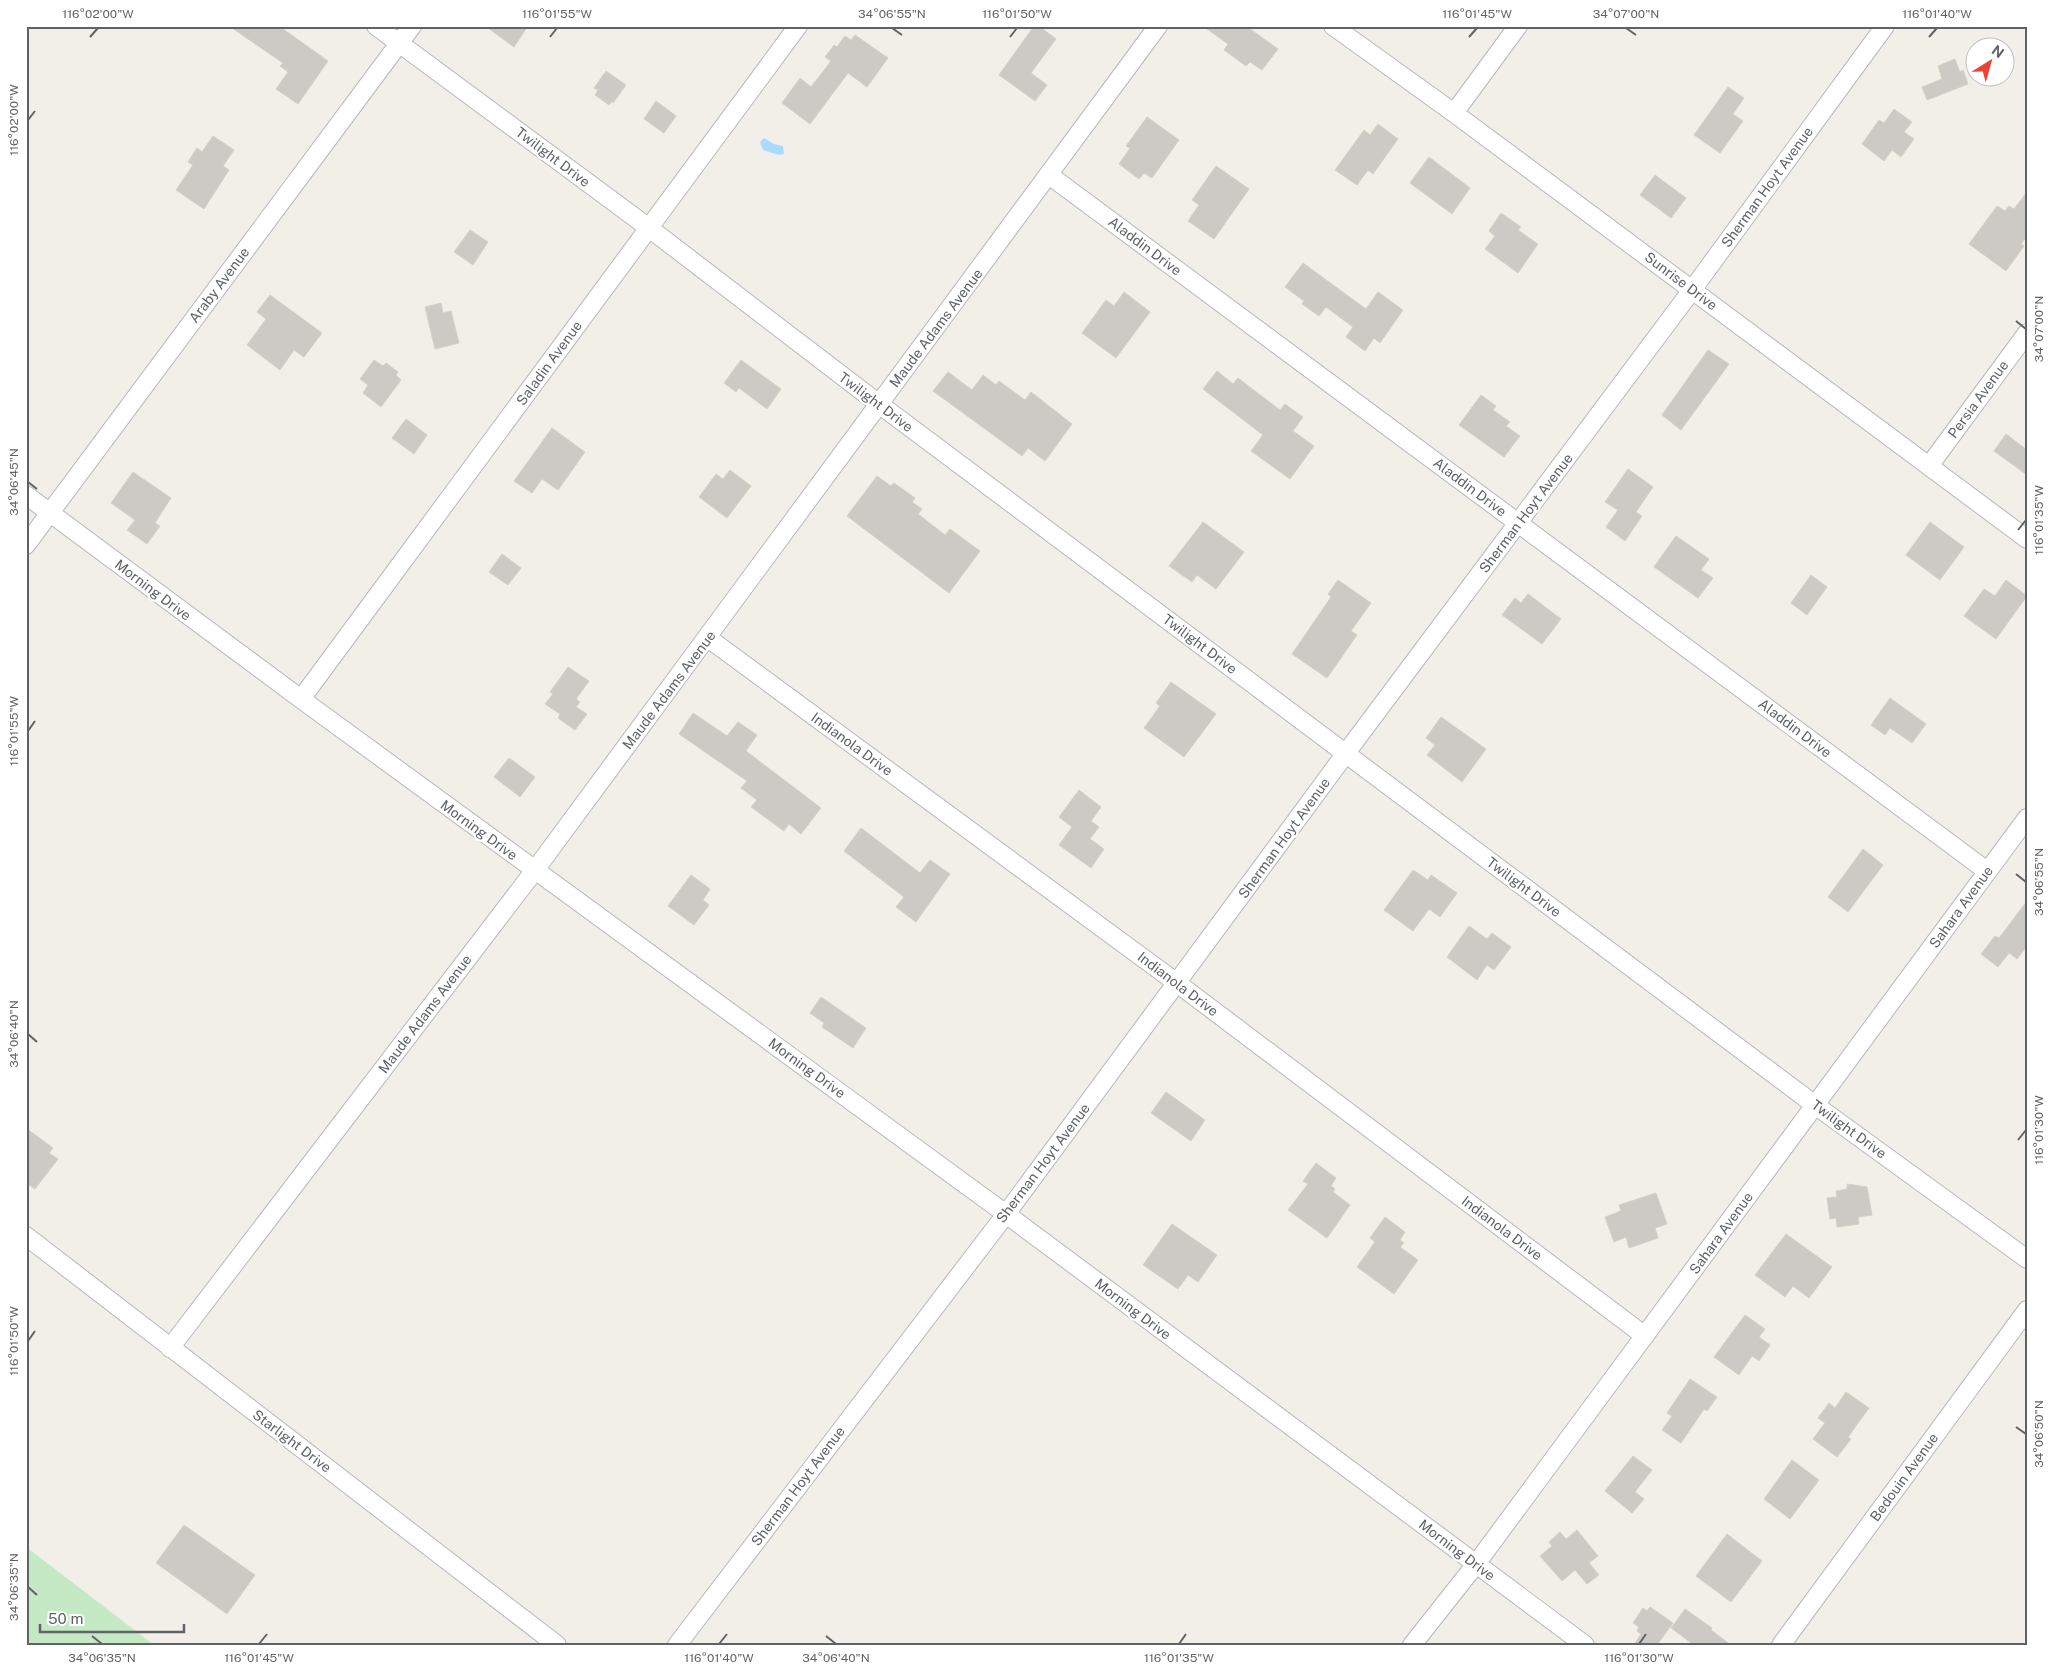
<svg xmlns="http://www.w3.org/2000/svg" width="2053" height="1671" viewBox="0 0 2053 1671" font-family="'Public Sans',sans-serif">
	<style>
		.green { fill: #c5e8c5 }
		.water { fill: #aadaff }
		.building { fill: #cccac5; stroke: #d6d1c6 }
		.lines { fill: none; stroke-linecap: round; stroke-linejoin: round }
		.minor-casing { stroke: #b5b8bc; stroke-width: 20 }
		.minor { stroke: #fff; stroke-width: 18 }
		.ticks { fill: none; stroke: #5f6368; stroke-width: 2 }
		.labels { text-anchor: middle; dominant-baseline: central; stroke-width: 4.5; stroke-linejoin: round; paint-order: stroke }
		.street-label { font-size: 14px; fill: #5f6368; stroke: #fff }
		.neatline { fill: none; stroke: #5f6368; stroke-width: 2 }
		.ticks-label { font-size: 12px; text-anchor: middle; fill: #5f6368 }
	</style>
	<rect width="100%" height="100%" fill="#f1efe8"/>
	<path class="green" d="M26,1547L154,1645H26Z"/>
	<path class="water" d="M764,138L774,144L783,146L784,154L779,155L763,150L760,142Z"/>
	<path class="building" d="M229,26H279L328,61L298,104L276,89L288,72L280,66L283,63Z
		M485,26H528L514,47Z
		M1034,26H1039L1056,39L1031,73L1047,85L1035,101L999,75Z
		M1203,26H1246L1278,49L1262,70L1250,62L1246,66L1224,50L1228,44Z
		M855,35L888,58L867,87L848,73L810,124L782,103L800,78L811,87L831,61L825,57L834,45L837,47L845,36L851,40Z
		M1955,59L1960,72L1963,70L1968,84L1927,100L1922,87L1942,79L1938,66Z
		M606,71L626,85L613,103L612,101L609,105L595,95L598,90L594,88Z
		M1728,87L1744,98L1733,114L1743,121L1720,153L1694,135Z
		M656,101L676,116L664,133L644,119Z
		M1894,109L1912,122L1904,132L1914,139L1901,157L1892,150L1884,161L1862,144L1879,120L1884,123Z
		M1147,117L1179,140L1152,178L1144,173L1139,179L1119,164L1130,148L1126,146Z
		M1378,124L1398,139L1373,174L1368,170L1357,185L1335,170L1364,130L1370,135Z
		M213,136L234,150L223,166L229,170L204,209L176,190L193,165L188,162L197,148L202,152Z
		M1429,157L1470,188L1452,214L1410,183Z
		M1216,166L1249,189L1214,239L1188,221L1199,205L1192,200Z
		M1655,175L1686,198L1671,218L1640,195Z
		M2027,192V236L2021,244L2024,246L2006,271L1969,244L1997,206L2005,211L2009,206L2014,209Z
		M1501,213L1521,227L1518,230L1538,244L1518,273L1485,249L1495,236L1489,231Z
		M470,230L488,242L473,265L454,252Z
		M1303,263L1366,309L1378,292L1403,310L1380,343L1374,338L1365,351L1346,337L1353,327L1326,307L1319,316L1302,304L1304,301L1285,287Z
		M1124,292L1150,312L1116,358L1082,333L1106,300L1114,306Z
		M270,295L322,333L304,357L294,350L280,370L247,345L266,319L257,312Z
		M441,303L443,313L451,311L459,343L435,349L425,307Z
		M1708,350L1729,364L1681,430L1662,415Z
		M374,360L383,366L386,363L398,372L396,375L401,380L381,407L363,393L368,385L360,379Z
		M741,360L781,389L767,409L739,388L736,392L724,383Z
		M1217,371L1233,384L1238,378L1280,410L1285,404L1303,417L1293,431L1314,446L1290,479L1251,451L1263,435L1203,389Z
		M948,372L972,390L983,375L996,385L999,381L1025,400L1031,392L1072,424L1045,461L1028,448L1022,456L933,391Z
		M1481,395L1496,406L1493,410L1510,422L1506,426L1520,436L1504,457L1459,425Z
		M406,419L427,435L414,454L392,438Z
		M552,428L585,452L558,490L542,479L532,493L514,481Z
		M2006,434L2027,450V475L1994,451Z
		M1628,469L1653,487L1636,512L1642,516L1625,541L1606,527L1618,510L1605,502Z
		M730,470L751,486L727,518L699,497L716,474L723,479Z
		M133,472L171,498L155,523L160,526L147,544L127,530L135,520L111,503Z
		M877,476L891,486L894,483L915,498L912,502L922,509L918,514L945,535L950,529L980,551L949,593L847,516Z
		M1203,522L1244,552L1216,589L1197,575L1192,582L1169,566Z
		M1930,522L1964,547L1940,580L1906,555Z
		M1676,536L1709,559L1701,570L1713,578L1698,598L1654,567Z
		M502,554L521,568L508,585L489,572Z
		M1811,575L1827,587L1807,615L1791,603Z
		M1338,580L1371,603L1351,631L1357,635L1327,678L1292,654L1331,597L1328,594Z
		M2006,580L2027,596L1996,639L1964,616L1984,589L1995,596Z
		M1528,594L1561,619L1542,644L1502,615L1515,598L1521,603Z
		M568,667L589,681L576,699L580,702L576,707L587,714L575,730L558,718L560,714L545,704L553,694L550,692Z
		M1171,682L1216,714L1184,757L1144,728L1160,706L1156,703Z
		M1890,698L1926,724L1912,743L1890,728L1885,735L1871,725Z
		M693,713L727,736L738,722L757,735L746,751L821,808L801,834L789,824L784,831L751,807L757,800L741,788L747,781L679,734Z
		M1441,717L1486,749L1462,782L1427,755L1435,745L1426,738Z
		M509,758L535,777L520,797L494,777Z
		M1079,790L1101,807L1091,821L1099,827L1090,839L1104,849L1091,868L1059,845L1072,827L1059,817Z
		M861,828L920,873L930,860L950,874L916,922L896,907L904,897L844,851Z
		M1863,849L1883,865L1848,912L1828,897Z
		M1413,870L1428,880L1431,875L1457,893L1440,917L1429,909L1413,931L1384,910Z
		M691,875L710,889L703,900L709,905L694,925L668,906Z
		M2027,901V946L2017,959L2009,953L1998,967L1981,954L1995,936L1999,938Z
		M1469,926L1487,939L1492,933L1511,947L1494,970L1487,965L1477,980L1447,957Z
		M821,997L866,1028L853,1048L822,1027L824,1023L810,1013Z
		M1166,1092L1205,1120L1191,1141L1151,1113Z
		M26,1128L53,1148L49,1153L58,1159L35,1189L26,1183Z
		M1316,1163L1336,1178L1331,1186L1335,1189L1333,1192L1350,1205L1327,1238L1288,1210L1308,1184L1303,1181Z
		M1847,1184L1867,1187L1872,1215L1858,1217L1859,1224L1837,1227L1836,1218L1830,1219L1827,1198L1837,1197L1836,1191L1847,1189Z
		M1656,1193L1667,1224L1655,1228L1658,1238L1629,1248L1626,1237L1614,1242L1605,1217L1621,1211L1619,1205Z
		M1385,1217L1405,1232L1400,1240L1404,1243L1400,1247L1418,1260L1394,1294L1357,1267L1375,1242L1370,1238Z
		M1172,1224L1217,1255L1198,1282L1188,1275L1178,1289L1143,1265Z
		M1786,1234L1832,1267L1809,1298L1793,1286L1785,1297L1755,1275Z
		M1745,1315L1765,1329L1759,1337L1770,1345L1759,1361L1752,1356L1739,1375L1714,1357Z
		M1690,1379L1717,1397L1707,1411L1704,1409L1681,1443L1662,1430L1672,1416L1667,1413Z
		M1846,1392L1869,1408L1848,1437L1851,1439L1837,1457L1813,1439L1825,1423L1818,1418L1829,1403L1835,1408Z
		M1633,1456L1652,1470L1635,1492L1644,1499L1632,1513L1605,1491Z
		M1792,1460L1819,1480L1790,1519L1764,1499Z
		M184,1525L255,1575L227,1614L156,1563Z
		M1577,1530L1598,1556L1589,1563L1599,1575L1587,1584L1575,1570L1562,1581L1540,1556L1552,1546L1549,1542L1560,1532L1566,1539Z
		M1727,1534L1762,1561L1731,1602L1696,1576Z
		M1650,1607L1673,1623L1657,1645H1634L1641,1634L1637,1631L1639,1627L1633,1623L1643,1608L1647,1611Z
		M1685,1609L1712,1628L1711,1630L1731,1645H1694L1671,1628Z"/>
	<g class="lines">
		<g class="minor-casing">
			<path id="minor" d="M376,26L649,228L879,404L1815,1105L2027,1259
				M1333,26L1454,113L2027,539
				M1454,113L1518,26
				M1049,175L1987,871
				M1929,466L2027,333
				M26,495L301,699L1006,1214L1585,1645
				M26,545L412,26
				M708,638L1177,983L1645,1336
				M301,699L798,26
				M26,1236L557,1645
				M170,1348L535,870L1158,26
				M677,1645L1006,1214L1346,753L1692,290L1885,26
				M1412,1645L1476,1564L2027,818
				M1781,1645L2027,1310"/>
		</g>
		<use href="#minor" class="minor"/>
	</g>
	<path class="ticks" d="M892,28L902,35M1626,28L1636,35M90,37L98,28M550,37L557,28M1010,37L1017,28M1469,37L1477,28M1929,37L1937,28M28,120L35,111M2016,321L2026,329M28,482L37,489M2018,530L2026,520M28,731L35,721M2016,874L2026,882M28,1034L37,1042M2018,1140L2026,1130M28,1341L35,1331M2016,1427L2026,1434M28,1587L37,1595M92,1636L102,1644M826,1636L836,1644M259,1644L267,1634M719,1644L727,1634M1179,1644L1186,1634M1639,1644L1646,1634"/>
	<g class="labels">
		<g class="street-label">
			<text transform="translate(553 157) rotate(37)">Twilight Drive</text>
			<text transform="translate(1767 187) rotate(-54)">Sherman Hoyt Avenue</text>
			<text transform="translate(1145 246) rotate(37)">Aladdin Drive</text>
			<text transform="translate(1681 281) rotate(37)">Sunrise Drive</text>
			<text transform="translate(219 285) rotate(-53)">Araby Avenue</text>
			<text transform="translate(936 328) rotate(-53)">Maude Adams Avenue</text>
			<text transform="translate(549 363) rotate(-54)">Saladin Avenue</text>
			<text transform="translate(1978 399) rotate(-54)">Persia Avenue</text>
			<text transform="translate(876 402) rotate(37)">Twilight Drive</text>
			<text transform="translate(1470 487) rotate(37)">Aladdin Drive</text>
			<text transform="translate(1526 513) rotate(-53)">Sherman Hoyt Avenue</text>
			<text transform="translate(153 590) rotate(37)">Morning Drive</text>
			<text transform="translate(1200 644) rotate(37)">Twilight Drive</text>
			<text transform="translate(669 690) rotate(-53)">Maude Adams Avenue</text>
			<text transform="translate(1795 728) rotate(37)">Aladdin Drive</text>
			<text transform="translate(852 744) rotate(36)">Indianola Drive</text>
			<text transform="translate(479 830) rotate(36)">Morning Drive</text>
			<text transform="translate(1284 838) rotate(-54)">Sherman Hoyt Avenue</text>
			<text transform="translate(1524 887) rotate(37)">Twilight Drive</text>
			<text transform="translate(1961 907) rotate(-54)">Sahara Avenue</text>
			<text transform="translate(1178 984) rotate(37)">Indianola Drive</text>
			<text transform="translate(425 1014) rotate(-53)">Maude Adams Avenue</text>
			<text transform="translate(807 1068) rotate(36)">Morning Drive</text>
			<text transform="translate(1849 1129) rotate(36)">Twilight Drive</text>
			<text transform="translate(1043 1163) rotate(-53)">Sherman Hoyt Avenue</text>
			<text transform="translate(1502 1228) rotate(37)">Indianola Drive</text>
			<text transform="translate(1721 1233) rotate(-54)">Sahara Avenue</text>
			<text transform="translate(1133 1309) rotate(37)">Morning Drive</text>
			<text transform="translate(292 1441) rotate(37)">Starlight Drive</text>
			<text transform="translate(1904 1477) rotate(-54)">Bedouin Avenue</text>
			<text transform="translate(798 1486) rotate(-53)">Sherman Hoyt Avenue</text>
			<text transform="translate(1457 1550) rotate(37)">Morning Drive</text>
		</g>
	</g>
	<rect width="2053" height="1671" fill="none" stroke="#ffffff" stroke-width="55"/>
	<g transform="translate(1990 62) rotate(37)"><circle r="24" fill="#ffffff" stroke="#bfc1c3"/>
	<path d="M0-4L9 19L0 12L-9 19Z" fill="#ea4335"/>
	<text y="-8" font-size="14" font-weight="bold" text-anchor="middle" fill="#5f6368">N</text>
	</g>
	<path d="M40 1624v8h144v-8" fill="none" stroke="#5f6368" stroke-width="2.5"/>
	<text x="48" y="1624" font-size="15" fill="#5f6368" stroke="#ffffff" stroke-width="4" paint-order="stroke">50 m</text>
	<rect x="28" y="28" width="1998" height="1616" class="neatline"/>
	<g class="ticks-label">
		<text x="98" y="18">116°02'00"W</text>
		<text x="557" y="18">116°01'55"W</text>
		<text x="892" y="18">34°06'55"N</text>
		<text x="1017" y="18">116°01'50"W</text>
		<text x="1477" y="18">116°01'45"W</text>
		<text x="1626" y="18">34°07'00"N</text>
		<text x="1937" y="18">116°01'40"W</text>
		<text transform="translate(14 120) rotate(-90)" y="4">116°02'00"W</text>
		<text transform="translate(2039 329) rotate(-90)" y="4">34°07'00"N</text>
		<text transform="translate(14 482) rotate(-90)" y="4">34°06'45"N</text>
		<text transform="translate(2039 520) rotate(-90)" y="4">116°01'35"W</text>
		<text transform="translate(14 731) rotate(-90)" y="4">116°01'55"W</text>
		<text transform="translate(2039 882) rotate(-90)" y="4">34°06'55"N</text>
		<text transform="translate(14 1034) rotate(-90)" y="4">34°06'40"N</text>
		<text transform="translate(2039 1130) rotate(-90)" y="4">116°01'30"W</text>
		<text transform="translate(14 1341) rotate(-90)" y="4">116°01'50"W</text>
		<text transform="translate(2039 1434) rotate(-90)" y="4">34°06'50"N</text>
		<text transform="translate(14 1587) rotate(-90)" y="4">34°06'35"N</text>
		<text x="102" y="1662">34°06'35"N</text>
		<text x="259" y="1662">116°01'45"W</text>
		<text x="719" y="1662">116°01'40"W</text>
		<text x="836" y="1662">34°06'40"N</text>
		<text x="1179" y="1662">116°01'35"W</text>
		<text x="1639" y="1662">116°01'30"W</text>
	</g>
</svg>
